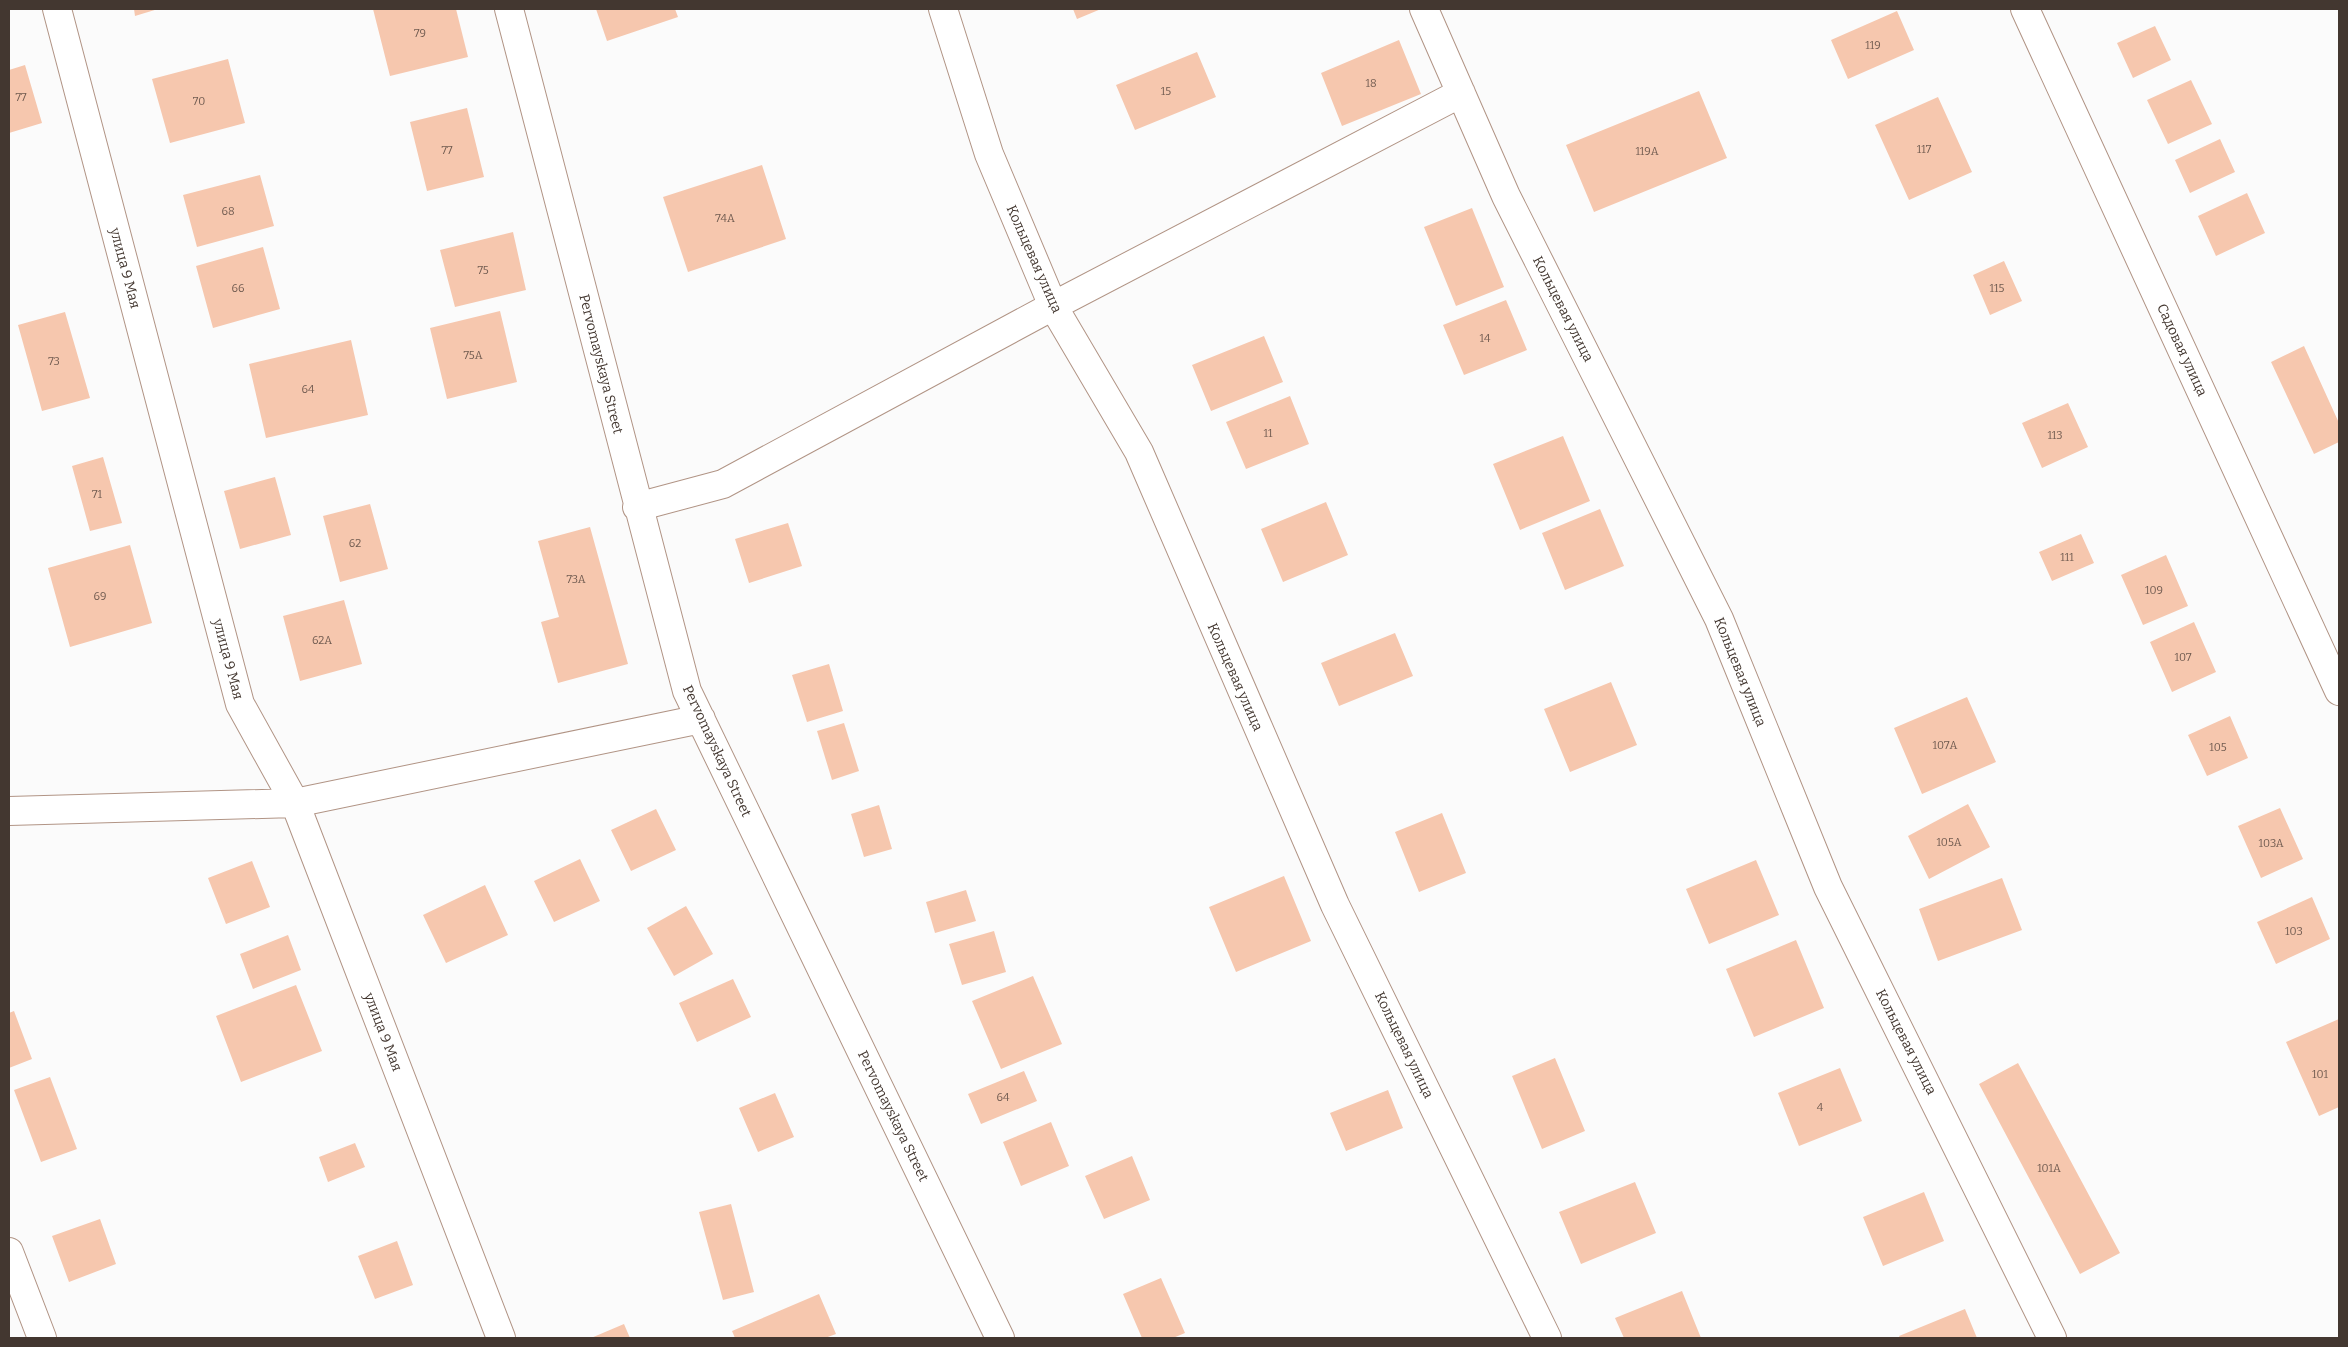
<svg xmlns="http://www.w3.org/2000/svg" width="2348" height="1347" viewBox="0 0 2348 1347" font-family="Bitter,serif">
	<style>
		.building { fill: #f6c7ae }
		.lines { fill: none; stroke-linecap: round; stroke-linejoin: round }
		.minor-casing { stroke: #b19485; stroke-width: 30 }
		.minor { stroke: #fff; stroke-width: 28 }
		.labels { text-anchor: middle; dominant-baseline: central; stroke-width: 4.5; stroke-linejoin: round; paint-order: stroke }
		.number-label { font-size: 11px; fill: #705b50 }
		.street-label { font-size: 14px; fill: #433730; stroke: #fff }
	</style>
	<rect width="100%" height="100%" fill="#fbfbfb"/>
	<path class="building" d="M134,9H158L135,16Z
		M373,9H456L468,57L390,76Z
		M596,9H675L678,17L607,41Z
		M1073,9H1101L1077,19Z
		M1897,11L1914,50L1848,79L1831,40Z
		M2155,26L2171,60L2133,78L2117,43Z
		M1399,40L1421,94L1342,126L1321,73Z
		M1197,52L1216,97L1135,130L1116,85Z
		M228,59L245,123L170,143L152,79Z
		M25,65L42,123L9,133V70Z
		M2191,80L2212,124L2168,144L2147,100Z
		M1699,91L1727,158L1594,212L1566,145Z
		M1938,97L1972,172L1909,200L1875,125Z
		M467,108L484,177L427,191L410,122Z
		M2220,139L2235,172L2190,193L2175,160Z
		M762,165L786,239L688,272L663,197Z
		M260,175L274,226L197,247L183,195Z
		M2247,193L2265,233L2216,256L2198,216Z
		M1472,208L1504,287L1456,306L1424,227Z
		M513,232L526,290L455,307L440,250Z
		M263,247L280,309L213,328L196,266Z
		M2004,261L2022,301L1990,315L1973,275Z
		M1506,300L1527,350L1464,375L1443,325Z
		M500,311L517,382L447,399L430,328Z
		M65,312L90,398L42,411L18,325Z
		M1264,336L1283,382L1211,411L1192,365Z
		M351,340L368,415L266,438L249,364Z
		M2304,346L2339,423V442L2314,454L2271,362Z
		M1290,396L1309,444L1246,469L1226,422Z
		M2068,403L2088,447L2042,468L2022,423Z
		M1563,436L1590,501L1520,530L1493,464Z
		M103,457L122,523L90,531L72,466Z
		M275,477L291,535L240,549L224,491Z
		M1326,502L1348,555L1283,582L1261,529Z
		M370,504L388,569L340,582L323,516Z
		M1600,509L1624,566L1565,590L1542,533Z
		M788,523L802,566L749,583L735,539Z
		M590,527L628,664L558,683L541,622L559,617L538,541Z
		M2081,534L2094,563L2052,581L2039,552Z
		M130,545L152,623L70,647L48,568Z
		M2166,555L2188,606L2143,625L2121,575Z
		M344,600L362,664L300,681L283,616Z
		M2194,622L2216,672L2172,692L2150,642Z
		M1395,633L1413,676L1339,706L1321,663Z
		M829,664L843,711L807,722L792,675Z
		M1611,682L1637,745L1570,772L1544,709Z
		M1967,697L1996,762L1922,794L1894,728Z
		M2230,716L2248,758L2207,776L2188,735Z
		M844,723L859,771L832,780L817,731Z
		M1968,804L1990,847L1929,879L1908,836Z
		M879,805L892,849L864,857L851,814Z
		M2280,808L2303,859L2261,878L2238,826Z
		M656,809L676,850L631,871L611,830Z
		M1442,813L1466,873L1419,892L1395,832Z
		M580,859L600,901L554,922L534,881Z
		M1756,860L1779,915L1709,944L1686,889Z
		M252,861L270,907L226,924L208,878Z
		M1284,876L1311,941L1236,972L1209,907Z
		M2002,878L2022,930L1938,961L1919,909Z
		M485,885L508,935L446,963L423,915Z
		M966,890L976,921L935,933L926,902Z
		M2312,897L2330,939L2276,964L2257,922Z
		M686,906L713,954L674,976L647,928Z
		M994,931L1006,972L962,985L949,944Z
		M288,935L301,970L253,989L240,954Z
		M1796,940L1824,1008L1754,1037L1726,969Z
		M1033,976L1062,1044L1001,1069L972,1001Z
		M733,979L751,1017L697,1042L679,1003Z
		M296,985L322,1051L241,1082L216,1016Z
		M14,1011L32,1059L9,1068V1013Z
		M2339,1019V1107L2319,1116L2286,1042Z
		M1555,1058L1585,1131L1542,1149L1512,1076Z
		M2018,1063L2120,1253L2080,1274L1979,1084Z
		M1840,1068L1862,1121L1799,1146L1778,1093Z
		M1024,1071L1037,1101L981,1124L968,1094Z
		M50,1077L77,1149L41,1162L14,1090Z
		M1388,1090L1403,1128L1346,1151L1330,1113Z
		M775,1093L794,1137L758,1152L739,1108Z
		M1051,1122L1069,1166L1021,1186L1003,1142Z
		M355,1143L365,1167L328,1182L319,1157Z
		M1132,1156L1150,1200L1104,1219L1085,1176Z
		M1635,1182L1656,1233L1581,1264L1559,1212Z
		M1924,1192L1944,1241L1883,1266L1863,1217Z
		M731,1204L754,1292L723,1300L699,1212Z
		M100,1219L116,1264L69,1282L52,1236Z
		M397,1241L413,1285L375,1299L358,1256Z
		M1161,1278L1185,1333L1173,1338H1142L1123,1294Z
		M1682,1291L1701,1338H1624L1615,1318Z
		M819,1294L836,1334L825,1338H735L732,1331Z
		M1965,1309L1977,1338H1900L1899,1336Z
		M624,1324L630,1338H591Z"/>
	<g class="lines">
		<g class="minor-casing">
			<path id="minor" d="M57,9L240,704L295,803L501,1338
				M509,9L687,691L1000,1338
				M943,9L989,154L1053,306L1139,452L1335,905L1547,1338
				M1424,9L1506,196L1719,619L1828,887L2052,1338
				M2025,9L2339,691
				M637,507L723,484L1053,306L1461,93
				M9,811L295,803L701,719
				M9,1252L42,1338"/>
		</g>
		<use href="#minor" class="minor"/>
	</g>
	<g class="labels">
		<g class="number-label">
			<text x="420" y="33">79</text>
			<text x="1873" y="45">119</text>
			<text x="1371" y="83">18</text>
			<text x="1166" y="91">15</text>
			<text x="21" y="97">77</text>
			<text x="199" y="101">70</text>
			<text x="1924" y="149">117</text>
			<text x="447" y="150">77</text>
			<text x="1647" y="151">119А</text>
			<text x="228" y="211">68</text>
			<text x="725" y="218">74А</text>
			<text x="483" y="270">75</text>
			<text x="238" y="288">66</text>
			<text x="1997" y="288">115</text>
			<text x="1485" y="338">14</text>
			<text x="473" y="355">75А</text>
			<text x="54" y="361">73</text>
			<text x="308" y="389">64</text>
			<text x="1268" y="433">11</text>
			<text x="2055" y="435">113</text>
			<text x="97" y="494">71</text>
			<text x="355" y="543">62</text>
			<text x="2067" y="557">111</text>
			<text x="576" y="579">73А</text>
			<text x="2154" y="590">109</text>
			<text x="100" y="596">69</text>
			<text x="322" y="640">62А</text>
			<text x="2183" y="657">107</text>
			<text x="1945" y="745">107А</text>
			<text x="2218" y="747">105</text>
			<text x="1949" y="842">105А</text>
			<text x="2271" y="843">103А</text>
			<text x="2294" y="931">103</text>
			<text x="2320" y="1074">101</text>
			<text x="1003" y="1097">64</text>
			<text x="1820" y="1107">4</text>
			<text x="2049" y="1168">101А</text>
		</g>
		<g class="street-label">
			<text transform="translate(1034 259) rotate(66)">Кольцевая улица</text>
			<text transform="translate(125 268) rotate(75)">улица 9 Мая</text>
			<text transform="translate(1563 309) rotate(63)">Кольцевая улица</text>
			<text transform="translate(2182 350) rotate(65)">Садовая улица</text>
			<text transform="translate(601 364) rotate(76)">Pervomayskaya Street</text>
			<text transform="translate(228 659) rotate(75)">улица 9 Мая</text>
			<text transform="translate(1740 672) rotate(68)">Кольцевая улица</text>
			<text transform="translate(1235 677) rotate(66)">Кольцевая улица</text>
			<text transform="translate(717 751) rotate(65)">Pervomayskaya Street</text>
			<text transform="translate(383 1032) rotate(69)">улица 9 Мая</text>
			<text transform="translate(1906 1042) rotate(63)">Кольцевая улица</text>
			<text transform="translate(1404 1045) rotate(64)">Кольцевая улица</text>
			<text transform="translate(893 1116) rotate(64)">Pervomayskaya Street</text>
		</g>
	</g>
	<rect width="2348" height="1347" fill="none" stroke="#433730" stroke-width="20"/>
</svg>
